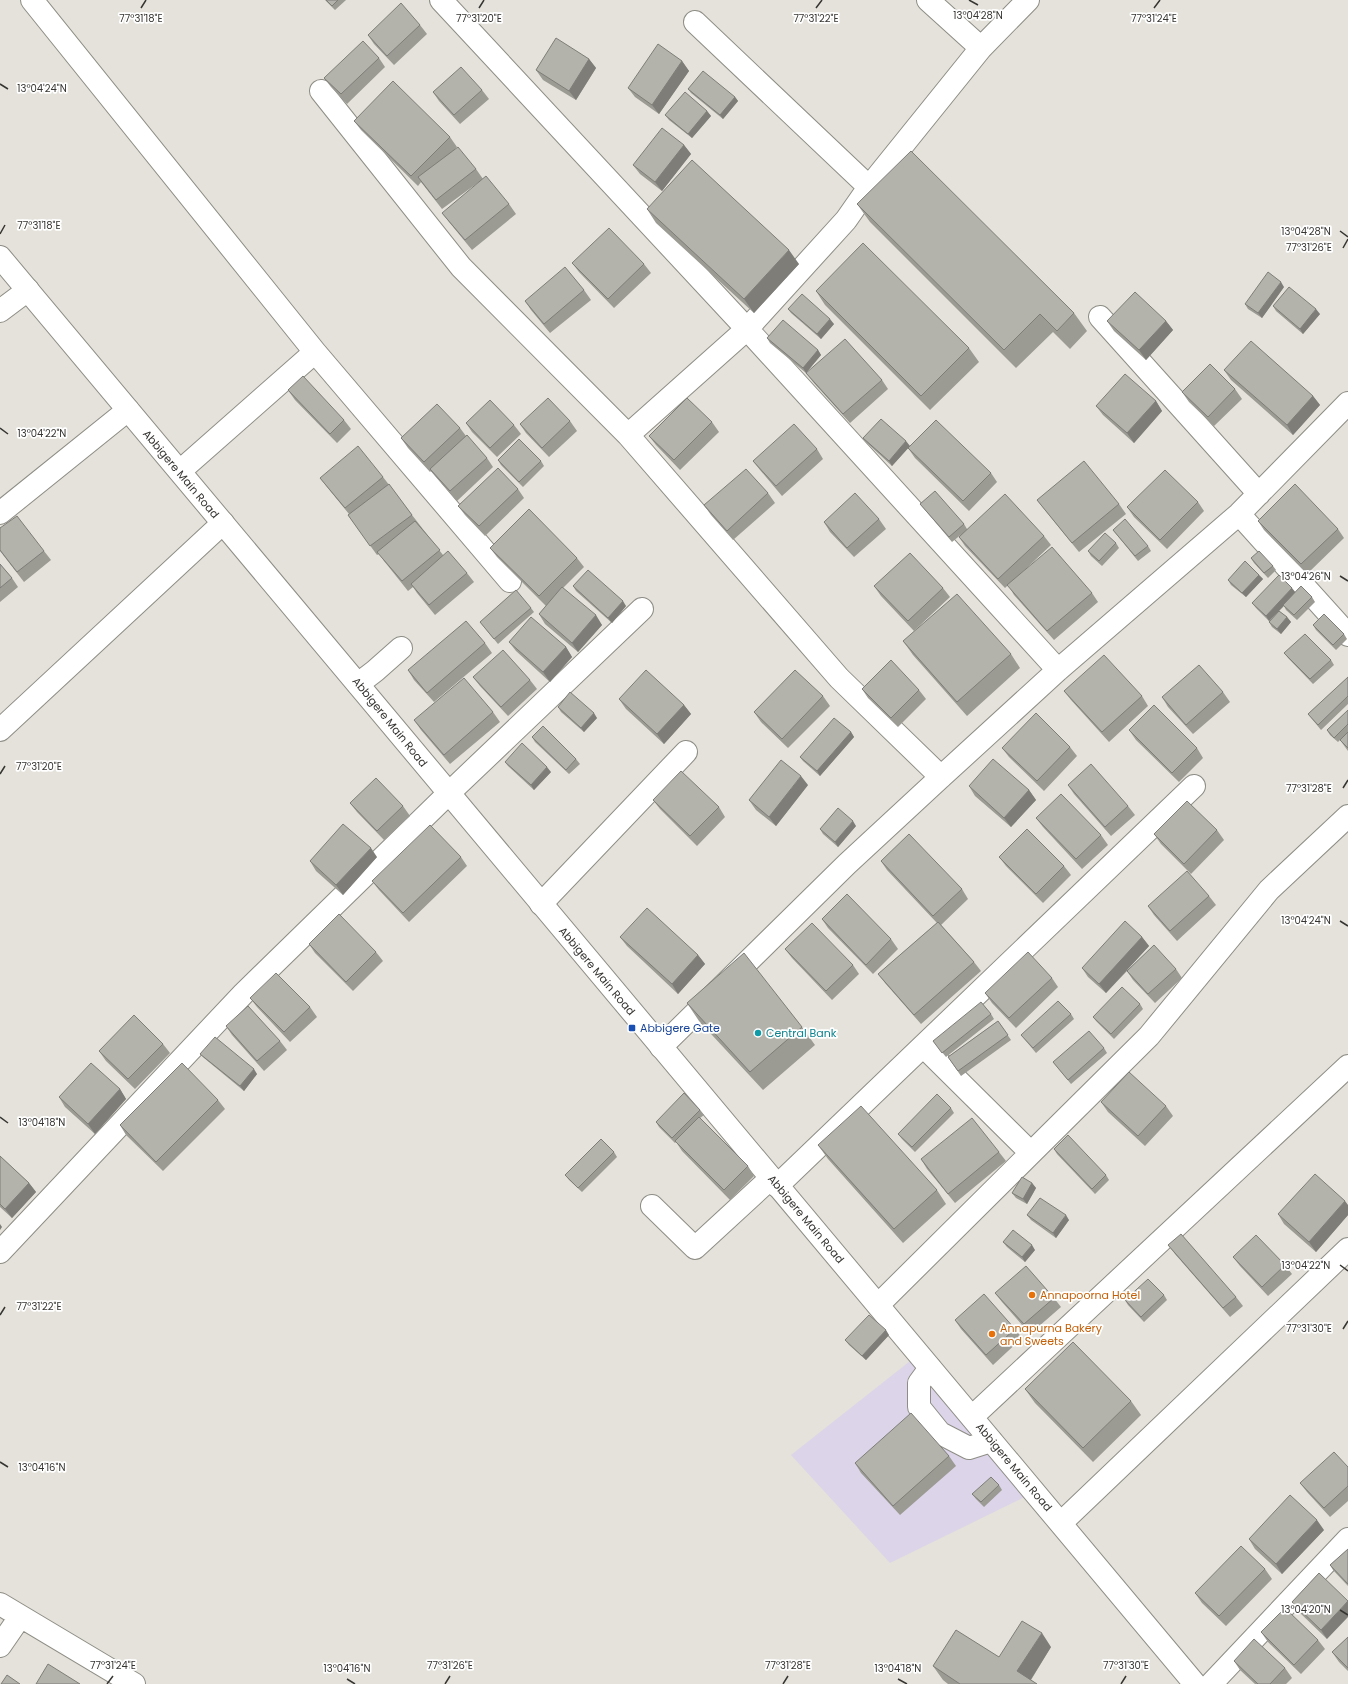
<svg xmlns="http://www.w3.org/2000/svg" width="1348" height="1684" viewBox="0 0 1348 1684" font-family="Poppins,sans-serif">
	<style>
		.commercial { fill: #dcd4e9 }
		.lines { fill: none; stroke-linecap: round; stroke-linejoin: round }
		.minor-casing { stroke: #8e8d85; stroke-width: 24 }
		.major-casing { stroke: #8e8d85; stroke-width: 24 }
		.minor { stroke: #fff; stroke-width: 22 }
		.major { stroke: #fff; stroke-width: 22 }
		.wall { fill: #9b9a93 }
		.shaded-wall { fill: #7e7d78 }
		.building { fill: #b4b3ab; stroke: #7e7d78 }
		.ticks { fill: none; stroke: #363532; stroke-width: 1.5 }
		.transit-dot { fill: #1a4fb4; stroke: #fff; stroke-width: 1.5 }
		.culture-dot { fill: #0f9aa8; stroke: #fff; stroke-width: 1.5 }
		.food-dot { fill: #e8710a; stroke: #fff; stroke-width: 1.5 }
		.labels { text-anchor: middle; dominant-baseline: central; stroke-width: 3.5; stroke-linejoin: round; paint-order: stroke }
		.street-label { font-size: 11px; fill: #363532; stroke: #fff }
		.transit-label { font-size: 11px; fill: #164399; stroke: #fff; text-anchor: start }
		.culture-label { font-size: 11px; fill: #0d838f; stroke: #fff; text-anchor: start }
		.food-label { font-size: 11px; fill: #c56008; stroke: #fff; text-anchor: start }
		.ticks-label { font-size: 10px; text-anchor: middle; fill: #363532; stroke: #fff; stroke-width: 3.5; stroke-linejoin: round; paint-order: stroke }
	</style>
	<rect width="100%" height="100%" fill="#e4e2da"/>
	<path class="commercial" d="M919,1354L1035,1492L890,1563L791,1455Z"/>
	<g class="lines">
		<g class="minor-casing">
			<path id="minor" d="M32,0L315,352L180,471
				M441,0L747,329L1058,670
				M928,0L981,48
				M695,22L869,187
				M321,91L461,267L628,435L839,678L941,777
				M0,311L28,290
				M1100,317L1259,494
				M315,352L510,581
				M628,435L747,329L846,220L869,187L981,48L1028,0
				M0,513L128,410
				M1239,514L1348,635
				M358,684L375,671L401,648
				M0,730L223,523
				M541,904L686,752
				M923,1046L1031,1153
				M661,1047L847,864L941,777L1058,670L1239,514L1348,403
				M777,1186L1194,786
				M652,1206L695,1248L771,1178
				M0,1252L244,993L448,794L642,609
				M878,1305L1149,1036L1269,890L1348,816
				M930,1368L919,1383V1407L940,1433L969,1448L991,1441
				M972,1417L1348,1066
				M1061,1523L1348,1249
				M0,1604L134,1684
				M0,1646L20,1617
				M1211,1684L1348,1539"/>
		</g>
		<g class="major-casing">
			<path id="major" d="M0,257L1195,1684"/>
		</g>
		<use href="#minor" class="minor"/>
		<use href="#major" class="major"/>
	</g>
	<path class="wall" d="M325,0H346L335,10Z
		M420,25L427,34L394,65L374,44L368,35Z
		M379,58L385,67L347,104L331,87L324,78Z
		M589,59L596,68L576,100L543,80L536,70Z
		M682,61L689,71L659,114L635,97L628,88Z
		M688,89L735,97L738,101L723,119L691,93Z
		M482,90L489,99L460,124L439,101L433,92Z
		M707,111L711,116L692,138L669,120L665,115Z
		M354,121L450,137L457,147L452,152L476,169L483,179L442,209L421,182L418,186L361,130Z
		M684,145L691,154L662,191L640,174L633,165Z
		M509,204L516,214L472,250L449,222L442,213Z
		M857,204L1074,313L1087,331L1070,349L1053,332L1016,368L870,222Z
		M647,209L799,264L754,313L656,223Z
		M572,263L644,264L651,273L614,308L579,272Z
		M1284,287L1262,318L1248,309L1245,304Z
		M584,290L591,300L550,333L531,310L525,301Z
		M816,291L969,348L979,362L930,410L825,305Z
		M1273,306L1320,314L1303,334L1276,311Z
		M788,309L834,324L821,339L791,313Z
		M1107,321H1166L1173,330L1146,360L1114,331Z
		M767,338L818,350L821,355L806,373L770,343Z
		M1224,370L1313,396L1320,405L1293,435L1231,380Z
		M806,373L882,380L888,389L850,423L813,382Z
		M1235,389L1242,399L1214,426L1189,402L1182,392Z
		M288,390L344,420L351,429L337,443L295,400Z
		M1156,401L1162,411L1134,443L1103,415L1096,406Z
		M570,421L577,431L549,457L526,433L520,424Z
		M712,422L719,432L680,470L656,445L649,436Z
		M466,423L514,425L521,434L497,457L472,432Z
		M460,428L466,436L487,458L493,467L457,501L437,478L431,471L430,472L408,448L401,438Z
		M863,438L910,446L892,466L867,443Z
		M908,448L991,473L997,482L969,511L915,458Z
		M817,449L823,459L782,496L760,470L753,461Z
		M498,460L541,461L544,466L523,487L501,465Z
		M383,477L412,515L419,524L443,555L467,573L474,582L435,615L417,593L413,587L408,591L384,561L379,554L377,555L348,515L349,514L327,487L320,478Z
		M518,489L524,498L485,536L465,515L458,506Z
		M768,493L775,503L733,540L711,515L704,505Z
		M1037,500L1119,504L1126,514L1079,552L1044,509Z
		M1198,502L1204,511L1167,549L1134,517L1127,507Z
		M920,504L964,524L967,529L1044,536L1051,545L1012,582L1092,593L1098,602L1054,640L1014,595L1008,585L1005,588L965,546L959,537L963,533L952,542Z
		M879,519L886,529L854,557L830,532L824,522Z
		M1258,521L1338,529L1344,538L1307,574L1264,530Z
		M0,528L44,551L51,560L24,582L0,551Z
		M1113,530L1148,546L1151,551L1138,561Z
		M1116,543L1119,548L1102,566L1091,556L1088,551Z
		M490,548L577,558L584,567L563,588L602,625L578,652L545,624L539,614L546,606L497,557Z
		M1251,558L1273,566L1276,570L1268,578L1254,563Z
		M0,564L12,578L18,587L0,602Z
		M1259,575L1263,579L1246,597L1231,585L1228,580Z
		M573,586L626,606L612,623L576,591Z
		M874,586L943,588L950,597L914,631L881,596Z
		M1295,592L1312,597L1315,602L1297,620L1286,610L1284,606L1279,611L1287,617L1291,622L1281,634L1272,627L1269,622L1277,613L1269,621L1256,608L1252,603Z
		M531,608L534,612L498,644L480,622Z
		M1313,625L1344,634L1347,639L1336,650L1316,630Z
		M903,641L1011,654L1020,668L967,716L913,655Z
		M509,642L566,647L572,657L550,682L516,651Z
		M485,643L492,653L434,702L414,680L408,670Z
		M1284,653L1331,660L1334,665L1313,684L1288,658Z
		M473,677L530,680L537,689L508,716L480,686Z
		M1348,677V704L1321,730L1312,719L1308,714Z
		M862,689L919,690L926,699L898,727L868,698Z
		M1064,691L1142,696L1148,706L1109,742L1071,700Z
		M1223,692L1230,702L1193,734L1168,707L1162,697Z
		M823,696L830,706L788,748L761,722L754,712Z
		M619,699L684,705L691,714L664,744L626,709Z
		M558,707L597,718L584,732L561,712Z
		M1348,710V751L1340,740L1342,738L1338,742L1330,735L1327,730Z
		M493,712L500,722L450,764L421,730L414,720Z
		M1129,730L1197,748L1203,758L1179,782L1136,740Z
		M851,732L854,737L820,776L803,761L800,757Z
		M532,737L576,759L580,764L569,774L535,742Z
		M1070,747L1077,756L1044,791L1009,757L1002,748Z
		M505,762L551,772L534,790L508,766Z
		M808,785L776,826L756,810L749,800Z
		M1068,785L1128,806L1135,815L1111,836L1074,794Z
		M969,786L1029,790L1036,800L1011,827L975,796Z
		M653,800L719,807L725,817L697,846L660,809Z
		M350,803L403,806L410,816L384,840L357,812Z
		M1036,818L1101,835L1108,845L1082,869L1043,827Z
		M856,826L838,847L823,834L820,829Z
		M1217,830L1224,840L1191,874L1161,844L1154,834Z
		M377,857L343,895L316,871L310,861Z
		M461,857L467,866L409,922L379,890L372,881Z
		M999,857L1064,866L1071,875L1043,903L1006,866Z
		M881,861L962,889L968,899L941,925L974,962L981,971L921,1024L885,983L878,974L937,923L887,870Z
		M1209,896L1216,905L1177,941L1154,915L1148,906Z
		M822,919L891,939L898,949L873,974L828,928Z
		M620,937L698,955L705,964L678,994L627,946Z
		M1142,937L1149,946L1127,970L1176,969L1182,978L1155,1003L1133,980L1127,971L1106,993L1088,977L1082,968Z
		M309,944L376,952L383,961L353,991L315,953Z
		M785,949L853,965L859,974L832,1000L792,958Z
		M1052,978L1058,987L1016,1028L992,1003L985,993Z
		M250,998L310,1007L317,1017L290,1042L257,1007Z
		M687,1003L802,1027L815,1045L763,1090L699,1021Z
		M1140,1004L1143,1009L1114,1039L1096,1021L1093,1017Z
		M991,1014L994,1019L946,1057L933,1041Z
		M1071,1014L1074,1019L1036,1053L1021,1035Z
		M998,1021L1011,1040L961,1076L948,1057Z
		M226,1026L280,1041L287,1050L264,1071L232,1035Z
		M163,1044L170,1053L135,1089L106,1061L99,1051Z
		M1104,1048L1107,1053L1071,1084L1053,1062Z
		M200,1054L257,1074L244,1091L204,1058Z
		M120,1089L126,1099L95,1134L65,1107L59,1097Z
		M218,1100L225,1109L163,1171L126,1135L120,1125Z
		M1101,1102L1166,1106L1173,1116L1145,1146L1108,1112Z
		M951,1108L954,1113L915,1152L902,1139L898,1134Z
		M700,1110L704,1115L700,1118L748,1166L754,1176L730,1200L682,1151L676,1142L675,1143L659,1127L656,1122Z
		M818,1145L937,1190L946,1204L903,1243L828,1159Z
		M1054,1149L1106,1175L1109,1180L1095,1194L1057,1154Z
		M614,1152L617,1157L582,1192L569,1180L565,1175Z
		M999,1152L1006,1161L955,1203L927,1169L921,1159Z
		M0,1156L29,1183L36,1192L12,1218L0,1207Z
		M1032,1183L1036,1188L1027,1204L1016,1198L1012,1193Z
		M1348,1205V1215L1316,1252L1284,1224L1278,1214Z
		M1027,1215L1069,1220L1056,1238L1031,1220Z
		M1003,1242L1035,1250L1025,1262L1007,1247Z
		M1168,1245L1236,1297L1243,1306L1230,1317L1175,1254Z
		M1233,1257L1285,1265L1292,1274L1268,1296L1240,1266Z
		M995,1293L1054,1298L1061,1307L1030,1334L1002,1302Z
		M1164,1295L1167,1300L1144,1322L1128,1305L1125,1300Z
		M955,1320L1015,1329L1022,1338L993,1365L961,1329Z
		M889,1335L866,1360L849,1345L845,1340Z
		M1025,1389L1131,1401L1141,1415L1093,1462L1035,1403Z
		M949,1456L956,1466L900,1515L861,1473L855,1463Z
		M1348,1467V1501L1330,1517L1307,1492L1300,1483Z
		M999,1485L1002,1490L984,1507L976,1499L972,1494Z
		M1324,1530L1282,1574L1255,1549L1249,1539Z
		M1348,1549V1586L1333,1570L1330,1565Z
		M1265,1569L1272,1579L1226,1626L1202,1603L1195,1593Z
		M1319,1573L1327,1639L1298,1611L1292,1602Z
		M1261,1632L1318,1640L1325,1649L1301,1674L1268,1642Z
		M1348,1637V1671L1339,1662L1332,1652Z
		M1051,1647L1031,1680L1037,1684H948L943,1680L933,1666L999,1657Z
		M1234,1661L1285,1668L1292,1678L1286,1684H1255L1240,1670Z"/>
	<path class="shaded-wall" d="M589,59L596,68L576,100L569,91Z
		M682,61L689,71L659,114L652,105Z
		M735,97L738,101L723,119L720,115Z
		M707,111L711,116L692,138L688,134Z
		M684,145L691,154L662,191L655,182Z
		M789,250L799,264L754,313L744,299Z
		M1281,282L1284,287L1262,318L1258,313Z
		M1316,309L1320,314L1303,334L1300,329Z
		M830,319L834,324L821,339L817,334Z
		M1166,321L1173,330L1146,360L1139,350Z
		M818,350L821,355L806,373L803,368Z
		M1313,396L1320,405L1293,435L1287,425Z
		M1156,401L1162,411L1134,443L1127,433Z
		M906,441L910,446L892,466L889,461Z
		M1259,575L1263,579L1246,597L1242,593Z
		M1292,588L1296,593L1269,621L1266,616Z
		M623,601L626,606L612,623L608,618Z
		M596,615L602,625L578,652L572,643Z
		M1287,617L1291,622L1281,634L1277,629Z
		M566,647L572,657L550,682L543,672Z
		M684,705L691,714L664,744L657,734Z
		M594,713L597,718L584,732L581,728Z
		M851,732L854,737L820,776L817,771Z
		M547,767L551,772L534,790L531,785Z
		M801,776L808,785L776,826L769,817Z
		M1029,790L1036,800L1011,827L1004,818Z
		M853,821L856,826L838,847L835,842Z
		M371,848L377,857L343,895L336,885Z
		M1142,937L1149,946L1106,993L1099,984Z
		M698,955L705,964L678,994L672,984Z
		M254,1069L257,1074L244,1091L240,1086Z
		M120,1089L126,1099L95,1134L88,1124Z
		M29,1183L36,1192L12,1218L5,1209Z
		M1032,1183L1036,1188L1027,1204L1023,1199Z
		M1345,1201L1348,1205V1215L1316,1252L1309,1242Z
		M1066,1215L1069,1220L1056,1238L1053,1233Z
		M0,1224L2,1227L0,1230Z
		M1032,1245L1035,1250L1025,1262L1022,1257Z
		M886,1330L889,1335L866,1360L862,1356Z
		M1317,1520L1324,1530L1282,1574L1276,1564Z
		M1348,1601V1617L1327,1639L1321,1630Z
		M1042,1633L1051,1647L1028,1684L1017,1671Z"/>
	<path class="building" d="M326,0H338L332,6Z
		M401,3L420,25L387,56L368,35Z
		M556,38L589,59L569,91L536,70Z
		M363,41L379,58L341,94L324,78Z
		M658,44L682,61L652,105L628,88Z
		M461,67L482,90L454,115L433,92Z
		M703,71L735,97L720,115L688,89Z
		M393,81L450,137L411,176L354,121Z
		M685,92L707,111L688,134L665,115Z
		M662,128L684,145L655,182L633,165Z
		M458,147L476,169L436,200L418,177Z
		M911,151L1074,313L1057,331L1040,314L1004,350L857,204Z
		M692,160L789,250L744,299L647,209Z
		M486,176L509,204L465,240L442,213Z
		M609,228L644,264L608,299L572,263Z
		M863,243L969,348L921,396L816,291Z
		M565,267L584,290L544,324L525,301Z
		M1268,272L1281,282L1258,313L1245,304Z
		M1289,287L1316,309L1300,329L1273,306Z
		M1135,292L1166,321L1139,350L1107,321Z
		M802,294L830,319L817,334L788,309Z
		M783,320L818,350L803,368L767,338Z
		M845,339L882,380L843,414L806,373Z
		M1251,341L1313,396L1287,425L1224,370Z
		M1210,364L1235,389L1208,417L1182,392Z
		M1125,374L1156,401L1127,433L1096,406Z
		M303,376L344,420L330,434L288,390Z
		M548,398L570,421L542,448L520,424Z
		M687,398L712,422L674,460L649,436Z
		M490,400L514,425L490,448L466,423Z
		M437,404L460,428L424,462L401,438Z
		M881,419L906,441L889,461L863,438Z
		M936,420L991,473L963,501L908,448Z
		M794,424L817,449L776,486L753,461Z
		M467,435L487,458L450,491L430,469Z
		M519,439L541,461L519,482L498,460Z
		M358,446L383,477L345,508L320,478Z
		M1084,461L1119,504L1072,543L1037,500Z
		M498,468L518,489L479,526L458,506Z
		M746,469L768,493L727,531L704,505Z
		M1165,470L1198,502L1160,540L1127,507Z
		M389,484L412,515L370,546L348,515Z
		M1295,484L1338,529L1301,564L1258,521Z
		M935,491L964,524L949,537L920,504Z
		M855,493L879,519L847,548L824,522Z
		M1005,494L1044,536L998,579L959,537Z
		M529,509L577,558L539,596L490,548Z
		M17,516L44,551L17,572L0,550V528Z
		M1125,519L1148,546L1135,556L1113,530Z
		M415,521L440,550L402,581L377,552Z
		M1105,533L1116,543L1099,561L1088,551Z
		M1052,547L1092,593L1047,631L1007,585Z
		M448,551L467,573L429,605L411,584Z
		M1259,551L1273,566L1264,573L1251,558Z
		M910,553L943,588L908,621L874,586Z
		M1245,561L1259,575L1242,593L1228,580Z
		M0,564L12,578L0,588Z
		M588,570L623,601L608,618L573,586Z
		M1279,575L1292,588L1266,616L1252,603Z
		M1301,586L1312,597L1294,615L1283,605Z
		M562,587L596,615L572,643L539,614Z
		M516,590L531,608L494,639L480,622Z
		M957,594L1011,654L957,702L903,641Z
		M1279,611L1287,617L1277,629L1269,622Z
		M1324,614L1344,634L1333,645L1313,625Z
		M531,617L566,647L543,672L509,642Z
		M466,621L485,643L427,693L408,670Z
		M1305,634L1331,660L1310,679L1284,653Z
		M503,650L530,680L501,707L473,677Z
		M1104,655L1142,696L1102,732L1064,691Z
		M891,660L919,690L891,718L862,689Z
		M1199,665L1223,692L1186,725L1162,697Z
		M646,670L684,705L657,734L619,699Z
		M795,670L823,696L782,739L754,712Z
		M1348,677V696L1318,725L1308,714Z
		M464,678L493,712L444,755L414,720Z
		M570,692L594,713L581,728L558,707Z
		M1154,705L1197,748L1172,773L1129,730Z
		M1348,710V724L1334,738L1327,730Z
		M1036,713L1070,747L1037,781L1002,748Z
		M834,718L851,732L817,771L800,757Z
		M543,726L576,759L566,770L532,737Z
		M1348,732V748L1340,740Z
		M522,743L547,767L531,785L505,762Z
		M993,759L1029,790L1004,818L969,786Z
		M781,760L801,776L769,817L749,800Z
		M1091,764L1128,806L1105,827L1068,785Z
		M681,771L719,807L690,836L653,800Z
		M376,778L403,806L377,831L350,803Z
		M1061,794L1101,835L1076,859L1036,818Z
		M1187,801L1217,830L1184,864L1154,834Z
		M838,808L853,821L835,842L820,829Z
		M343,824L371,848L336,885L310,861Z
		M430,825L461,857L403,913L372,881Z
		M1027,829L1064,866L1036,894L999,857Z
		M909,834L962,889L933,916L881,861Z
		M1187,871L1209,896L1170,931L1148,906Z
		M847,894L891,939L866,965L822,919Z
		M647,908L698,955L672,984L620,937Z
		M339,914L376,952L346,982L309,944Z
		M1125,921L1142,937L1099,984L1082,968Z
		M938,922L974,962L914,1015L878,974Z
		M812,923L853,965L826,991L785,949Z
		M1154,945L1176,969L1148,994L1127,971Z
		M1028,952L1052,978L1009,1018L985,993Z
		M744,953L802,1027L750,1072L687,1003Z
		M276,973L310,1007L284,1032L250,998Z
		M1122,987L1140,1004L1111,1034L1093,1017Z
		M1058,1001L1071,1014L1033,1048L1021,1035Z
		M981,1002L991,1014L942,1053L933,1041Z
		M248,1006L280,1041L257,1061L226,1026Z
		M134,1015L163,1044L128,1079L99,1051Z
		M998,1021L1008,1035L958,1071L948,1057Z
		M1089,1031L1104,1048L1068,1080L1053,1062Z
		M215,1037L254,1069L240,1086L200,1054Z
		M91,1063L120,1089L88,1124L59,1097Z
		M182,1063L218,1100L156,1162L120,1125Z
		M1129,1072L1166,1106L1138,1136L1101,1102Z
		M684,1093L700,1110L672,1138L656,1122Z
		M937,1094L951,1108L912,1147L898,1134Z
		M861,1106L937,1190L894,1229L818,1145Z
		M699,1117L748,1166L724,1190L675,1141Z
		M972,1118L999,1152L948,1194L921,1159Z
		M1068,1135L1106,1175L1092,1189L1054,1149Z
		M601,1139L614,1152L578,1188L565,1175Z
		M0,1156L29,1183L5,1209L0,1204Z
		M1315,1174L1345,1201L1309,1242L1278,1214Z
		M1022,1177L1032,1183L1023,1199L1012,1193Z
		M1040,1198L1066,1215L1053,1233L1027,1215Z
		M1013,1230L1032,1245L1022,1257L1003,1242Z
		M1181,1234L1236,1297L1223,1308L1168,1245Z
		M1256,1235L1285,1265L1262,1287L1233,1257Z
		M1026,1266L1054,1298L1024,1324L995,1293Z
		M1148,1279L1164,1295L1141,1317L1125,1300Z
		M984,1294L1015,1329L986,1355L955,1320Z
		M869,1315L886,1330L862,1356L845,1340Z
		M1073,1342L1131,1401L1083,1448L1025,1389Z
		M911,1413L949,1456L893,1506L855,1463Z
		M1334,1452L1348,1467V1486L1324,1508L1300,1483Z
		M991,1477L999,1485L981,1502L972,1494Z
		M1290,1495L1317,1520L1276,1564L1249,1539Z
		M1241,1546L1265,1569L1219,1616L1195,1593Z
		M1348,1549V1584L1330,1565Z
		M1319,1573L1348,1601L1321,1630L1292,1602Z
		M1285,1608L1318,1640L1294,1665L1261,1632Z
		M1022,1621L1042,1633L1017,1671L1037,1684H960L933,1666L956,1630L999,1657Z
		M1348,1637V1668L1332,1652Z
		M1254,1639L1285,1668L1270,1684H1258L1234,1661Z
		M48,1664L80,1684H36Z
		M7,1675L20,1684H1Z"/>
	<path class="ticks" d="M969,0L978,5M141,8L146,0M479,8L484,0M816,8L822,0M1154,8L1160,0M0,84L8,89M1340,231L1348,237M0,234L5,225M1343,248L1348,239M0,428L8,434M1340,576L1348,581M0,774L5,766M1343,788L1348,780M1340,921L1348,926M0,1117L8,1123M1340,1265L1348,1271M0,1315L5,1307M1343,1329L1348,1321M0,1462L8,1467M1340,1610L1348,1615M347,1679L355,1684M898,1679L907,1684M107,1684L113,1676M445,1684L450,1676M783,1684L788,1676M1121,1684L1126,1676"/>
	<rect class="transit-dot" x="628" y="1024" width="8" height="8" rx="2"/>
	<circle class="culture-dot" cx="758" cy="1033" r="4"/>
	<g class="food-dot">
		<circle cx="1032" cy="1295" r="4"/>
		<circle cx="992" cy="1334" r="4"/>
	</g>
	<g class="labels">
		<g class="street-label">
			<text transform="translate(181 474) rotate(50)">Abbigere Main Road</text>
			<text transform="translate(390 722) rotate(51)">Abbigere Main Road</text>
			<text transform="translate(597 971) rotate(50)">Abbigere Main Road</text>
			<text transform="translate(806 1219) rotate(50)">Abbigere Main Road</text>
			<text transform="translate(1014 1467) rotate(50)">Abbigere Main Road</text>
		</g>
		<g class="transit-label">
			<text x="640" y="1028">Abbigere Gate</text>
		</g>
		<g class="culture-label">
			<text x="766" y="1033">Central Bank</text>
		</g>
		<g class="food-label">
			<text x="1040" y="1295">Annapoorna Hotel</text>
			<text x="1000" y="1328">Annapurna Bakery<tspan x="1000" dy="13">and Sweets</tspan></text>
		</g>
	</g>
	<g class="ticks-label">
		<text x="978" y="19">13°04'28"N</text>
		<text x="141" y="22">77°31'18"E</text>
		<text x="479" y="22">77°31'20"E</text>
		<text x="816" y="22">77°31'22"E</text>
		<text x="1154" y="22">77°31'24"E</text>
		<text x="42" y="92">13°04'24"N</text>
		<text x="39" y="229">77°31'18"E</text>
		<text x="1306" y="235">13°04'28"N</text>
		<text x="1309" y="251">77°31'26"E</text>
		<text x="42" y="437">13°04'22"N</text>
		<text x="1306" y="580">13°04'26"N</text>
		<text x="39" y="770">77°31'20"E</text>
		<text x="1309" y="792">77°31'28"E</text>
		<text x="1306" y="924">13°04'24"N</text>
		<text x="42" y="1126">13°04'18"N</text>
		<text x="1306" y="1269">13°04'22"N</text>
		<text x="39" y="1310">77°31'22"E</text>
		<text x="1309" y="1332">77°31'30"E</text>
		<text x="42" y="1471">13°04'16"N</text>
		<text x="1306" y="1613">13°04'20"N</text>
		<text x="113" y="1669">77°31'24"E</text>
		<text x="450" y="1669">77°31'26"E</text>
		<text x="788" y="1669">77°31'28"E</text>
		<text x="1126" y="1669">77°31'30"E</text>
		<text x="347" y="1672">13°04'16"N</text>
		<text x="898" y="1672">13°04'18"N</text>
	</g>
</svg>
